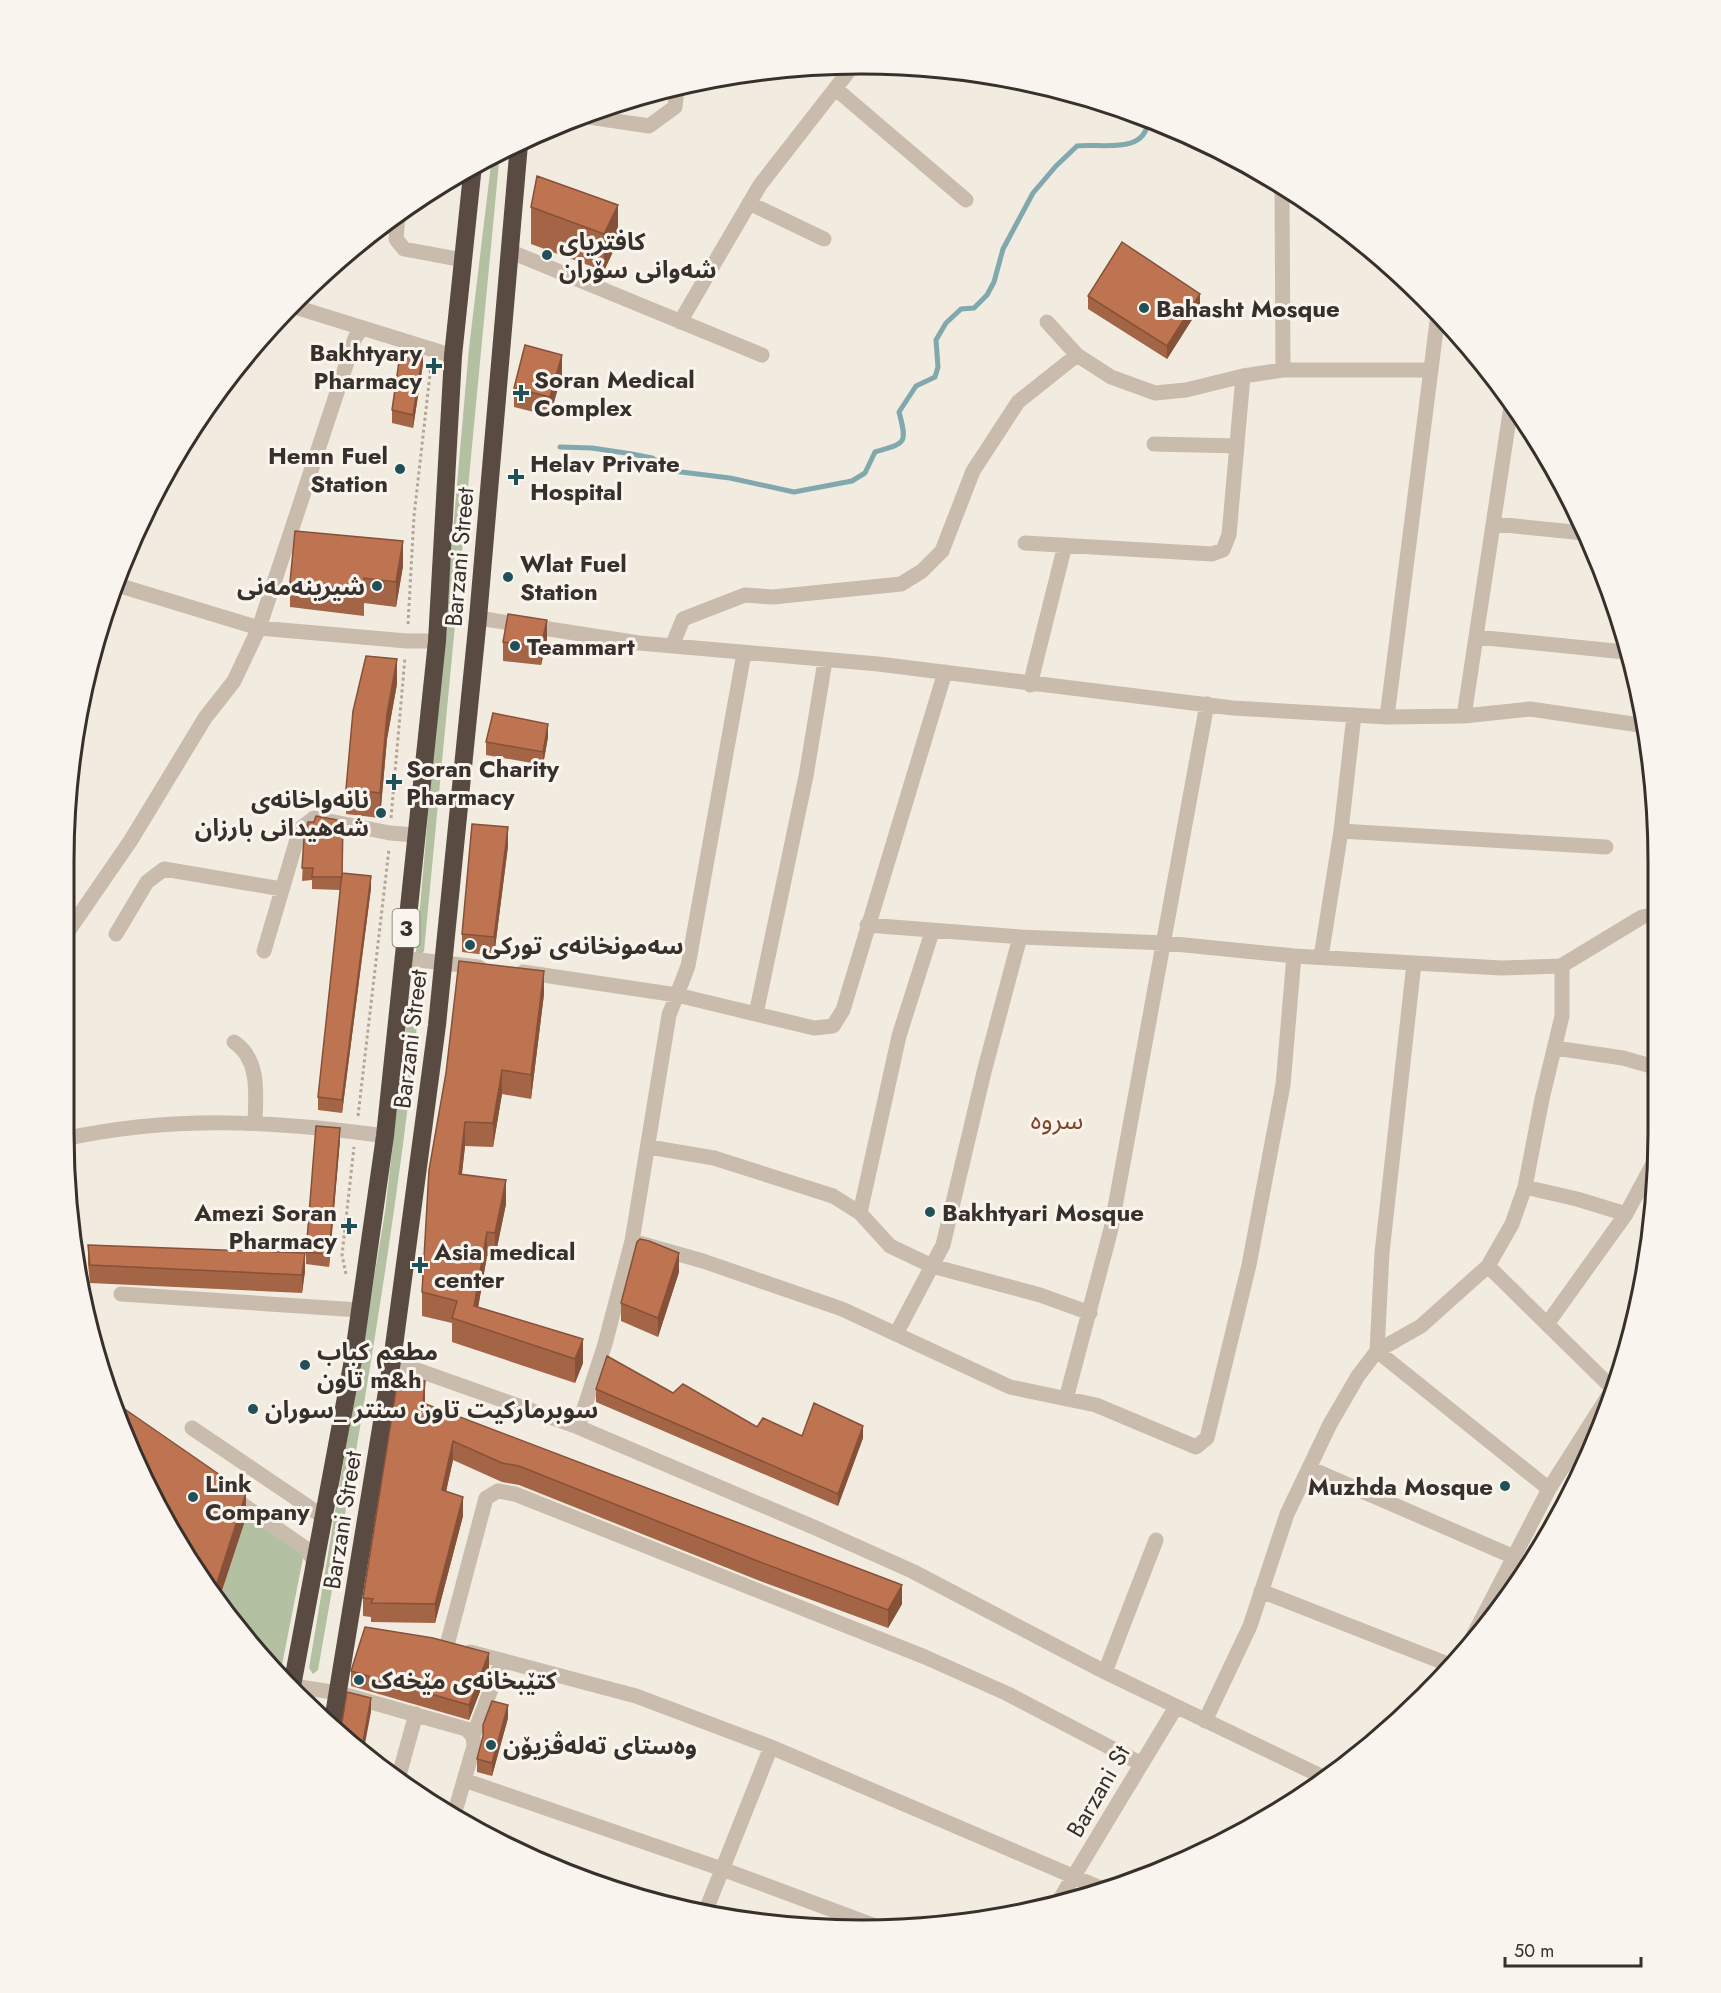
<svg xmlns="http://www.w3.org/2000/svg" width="1721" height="1993" viewBox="0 0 1721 1993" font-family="Jost,'Noto Sans Arabic',sans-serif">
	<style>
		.green { fill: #b3c0a1 }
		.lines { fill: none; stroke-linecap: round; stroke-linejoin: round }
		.stream { stroke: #80a8ad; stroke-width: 5 }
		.path { stroke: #b5a697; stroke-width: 3; stroke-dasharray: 3 3; stroke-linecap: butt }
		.minor { stroke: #cabcac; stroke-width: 15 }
		.highway { stroke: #594b42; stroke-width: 18 }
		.wall { fill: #a46446 }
		.shaded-wall { fill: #865139 }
		.building { fill: #bf7451; stroke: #865139; stroke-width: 1.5 }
		.poi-dot { fill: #225058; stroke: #f9f4ed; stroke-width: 2 }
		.labels { text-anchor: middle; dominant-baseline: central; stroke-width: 6; stroke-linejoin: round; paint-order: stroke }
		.shield { fill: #f9f4ed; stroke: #726b65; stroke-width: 1.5 }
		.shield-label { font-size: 22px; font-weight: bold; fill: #38302b }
		.poi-label { font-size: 24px; font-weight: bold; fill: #38302b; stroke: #f9f4ed; text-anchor: start }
		.street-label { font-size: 24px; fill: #38302b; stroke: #f9f4ed }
		.neighbourhood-label { font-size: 26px; fill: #834428; stroke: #f9f4ed }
		.rim { fill: none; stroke: #38302b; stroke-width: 3 }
	</style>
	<rect width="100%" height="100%" fill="#f2ebe0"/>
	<path class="green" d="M500,152L424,951L421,956L416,952L469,348L492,156Z
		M416,991L420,996C398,1222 357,1446 318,1670L313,1674L309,1668L385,1212L410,995Z
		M249,1509L305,1548L280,1675L261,1659L220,1597Z"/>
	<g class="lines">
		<path class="stream" d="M560,447L592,448L632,454L652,458L673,471L730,478L794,492L852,481L865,473L875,452C905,443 908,445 899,412L916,386L935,377L938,367L936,340L946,323L961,309L974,308L987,295L994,282L1003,249L1033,193L1056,166L1077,146C1101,143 1145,155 1148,121"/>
		<path class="path" d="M408,624L414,516L431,365
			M391,818L405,657
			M358,1116L389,849
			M346,1274L342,1255L354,1147"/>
		<path class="minor" d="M836,89L966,200
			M582,116L649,126L675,107L677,88
			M1282,188L1283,370
			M749,203L824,239
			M398,215L396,239L404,249L463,260
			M509,251L762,355
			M292,306L453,356
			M680,322L760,185L852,67
			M1047,322L1077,355L1111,377L1155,393L1186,390L1243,376L1283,370H1429
			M1154,444L1237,446
			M1495,524L1584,533
			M1025,543L1212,554L1223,550L1229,535L1243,376
			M114,584L259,628L407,641H437
			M478,618L639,643L878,664L1233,708L1387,717L1464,716L1530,709L1640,725
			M1476,637L1625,652
			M672,646L683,619L745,595L773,597L901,584L922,571L942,551L973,471L1018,402L1077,355
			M1030,685L1065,545
			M1464,716L1511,406
			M1387,717L1438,314
			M1341,831L1606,847
			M867,925L1020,937L1165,943L1294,956L1501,968L1561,966L1642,917L1657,914
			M67,933L131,840L205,718L234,681L259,628L355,338L362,328
			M116,934L147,882L164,869L282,889
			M264,951L300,829L314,818L390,833L416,835
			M1321,957L1341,831L1354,715
			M402,958L479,967
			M1414,963L1382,1253L1377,1351L1549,1489
			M523,972L677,995L814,1028L833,1026L843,1010L945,672
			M756,1014L806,776L825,661
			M234,1042C260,1059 256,1094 255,1122
			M1555,1048L1623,1058L1658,1068
			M64,1139C174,1115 275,1121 385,1136
			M649,1147L714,1158L833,1196L860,1213L890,1246L932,1266L1040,1295L1090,1313
			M1525,1187L1577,1199L1626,1214
			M860,1213L899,1036L932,932
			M632,1241L703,1261L842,1309L1010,1387L1096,1405L1196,1447L1207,1438L1249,1265L1283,1085L1294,956
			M1488,1266L1612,1388
			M121,1294L359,1310
			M1547,1324L1626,1214L1655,1160
			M896,1334L943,1245L984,1072L1020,937
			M392,1361L578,1427L818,1529L912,1571L1105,1672L1325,1778
			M1066,1399L1111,1229L1207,704
			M578,1427L605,1344L632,1241L669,1015L688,966L744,653
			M192,1428L325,1518
			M1309,1468L1514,1557
			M229,1495L305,1548L317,1565
			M1261,1591L1450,1665
			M1472,1638L1549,1489L1612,1390
			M447,1645L486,1498L498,1491L515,1494L925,1657L1008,1694L1140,1763
			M470,1652L636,1696L771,1747L1105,1890
			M1105,1672L1156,1540
			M293,1686L339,1693L466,1729L473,1736L474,1746L454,1815
			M1205,1721L1250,1626L1287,1514L1330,1424L1358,1376L1377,1351L1421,1326L1488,1266L1512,1224L1525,1187L1542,1099L1562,1016V965
			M473,1736L502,1661
			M398,1779L416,1714
			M464,1780L722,1869L878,1927
			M1060,1899L1176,1707
			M706,1910L771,1747"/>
		<path class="highway" d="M292,1686L353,1360L385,1136L437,641L453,356L473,165
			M333,1721L392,1361L437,1025L478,618L519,144"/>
	</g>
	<path class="wall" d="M537,176L618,241L604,271L531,244V207Z
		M1088,296L1200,307L1167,359L1088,309Z
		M423,364L413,428L392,423V410Z
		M562,374L550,416L514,407V388Z
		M403,566L396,607L364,603V616L290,607V582Z
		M547,639L541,665L503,661V642Z
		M397,684L387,739L380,818L346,814V789Z
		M548,737L543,765L486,755V742Z
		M304,838L342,874L371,888L342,1113L318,1110V1097L340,890L312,889V880L302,881Z
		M508,846L494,956L462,952V934Z
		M544,994L531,1099L502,1094L493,1147L465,1146L462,1174L506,1204L495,1257L487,1256L478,1307L583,1363L575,1383L452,1342V1323L422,1316V1292L429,1170Z
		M340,1140L329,1267L306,1264V1252Z
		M88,1245L305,1271L302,1293L90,1283L88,1264Z
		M679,1272L658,1337L621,1321V1303Z
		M596,1389L673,1393L757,1427L802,1436L863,1438L838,1506L596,1402Z
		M425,1399V1404L902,1604L888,1628L760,1581L519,1485L502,1482L453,1460L446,1492L463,1516L435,1623L371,1622V1617L363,1616V1598Z
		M489,1668L469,1720L351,1686V1671Z
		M508,1718L492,1776L477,1772V1759Z"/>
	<path class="shaded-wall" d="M618,205V241L604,271V234Z
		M1200,294V307L1167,359V346Z
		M423,352V364L413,428V415Z
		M562,355V374L550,416V397Z
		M403,541V566L396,607V582Z
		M547,620V639L541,665V646Z
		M397,659V684L387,739L380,818V793L387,714Z
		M548,724V737L543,765V752Z
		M508,827V846L494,956V937Z
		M371,876V888L342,1113V1100Z
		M544,971V994L531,1099V1075Z
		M502,1070V1094L493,1147V1123Z
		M465,1122V1146L459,1198V1174Z
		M340,1128V1140L329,1267V1254Z
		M506,1180V1204L495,1257V1233Z
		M487,1232V1256L475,1326L474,1306Z
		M305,1253V1271L302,1293V1275Z
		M679,1253V1272L658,1337V1318Z
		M583,1339V1363L575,1383V1359Z
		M425,1381V1399L423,1422V1403Z
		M863,1426V1438L838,1506V1494Z
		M453,1441V1460L442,1509V1490Z
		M246,1493V1518L220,1597L215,1589Z
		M463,1497V1516L435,1623V1604Z
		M902,1585V1604L888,1628V1610Z
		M489,1653V1668L469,1720V1705Z
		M371,1698V1712L364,1749L362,1747Z
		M508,1705V1718L492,1776V1763Z"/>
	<path class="building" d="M537,176L618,205L604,234L531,207Z
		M1122,242L1200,294L1167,346L1088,296Z
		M525,345L562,355L550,397L514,388Z
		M401,348L423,352L413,415L392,410Z
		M295,531L403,541L396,582L364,578V591L290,582Z
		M508,614L547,620L541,646L503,642Z
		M366,656L397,659L387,714L380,793L346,789L353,711Z
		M493,713L548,724L543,752L486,742Z
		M316,816L343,821L342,877H312L313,868H302L304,838L308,822H314Z
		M472,824L508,827L494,937L462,934Z
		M342,873L371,876L342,1100L318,1097Z
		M459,961L544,971L531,1075L502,1070L493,1123L465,1122L459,1174L506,1180L495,1233L487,1232L474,1306L583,1339L575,1359L452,1318L457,1301L422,1292L429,1170L446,1073Z
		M316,1126L340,1128L329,1254L306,1252Z
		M640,1239L649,1241L679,1253L658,1318L621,1303L637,1242Z
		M88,1245L305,1253L302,1275L90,1265Z
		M607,1356L673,1393L683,1384L757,1427L763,1418L802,1436L814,1403L863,1426L838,1494L596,1389Z
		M398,1378L425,1381L423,1403L902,1585L888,1610L760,1562L519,1466L502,1463L453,1441L442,1490L463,1497L435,1604L371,1603L373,1599L363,1598Z
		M108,1387L113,1390L112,1397Z
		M113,1401L116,1403L246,1493L215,1589L145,1486Z
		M1554,1511L1557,1513L1524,1575L1498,1606L1523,1562L1528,1565Z
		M365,1627L433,1638L489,1653L469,1705L351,1671Z
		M347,1692L371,1698L362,1747L341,1728Z
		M492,1701L508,1705L492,1763L477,1759L483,1736V1725Z"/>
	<g class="poi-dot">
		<circle cx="547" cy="255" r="6"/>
		<circle cx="1144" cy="308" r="6"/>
		<path d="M431 357h6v6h6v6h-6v6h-6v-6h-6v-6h6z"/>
		<path d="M518 384h6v6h6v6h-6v6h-6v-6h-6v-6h6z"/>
		<circle cx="400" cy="469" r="6"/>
		<path d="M513 468h6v6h6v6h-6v6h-6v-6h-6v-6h6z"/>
		<circle cx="508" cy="577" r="6"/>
		<circle cx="377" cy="586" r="6"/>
		<circle cx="515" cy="646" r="6"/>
		<path d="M391 773h6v6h6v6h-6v6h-6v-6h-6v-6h6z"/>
		<circle cx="381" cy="813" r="6"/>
		<circle cx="470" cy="945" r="6"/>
		<circle cx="930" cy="1212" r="6"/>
		<path d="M346 1217h6v6h6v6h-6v6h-6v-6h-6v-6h6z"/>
		<path d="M417 1256h6v6h6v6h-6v6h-6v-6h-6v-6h6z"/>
		<circle cx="305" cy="1365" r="6"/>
		<circle cx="253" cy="1409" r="6"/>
		<circle cx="1505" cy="1486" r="6"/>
		<circle cx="193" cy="1497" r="6"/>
		<circle cx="359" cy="1680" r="6"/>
		<circle cx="491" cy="1745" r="6"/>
	</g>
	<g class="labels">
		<rect class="shield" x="392.5" y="909" width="27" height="38" rx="4.5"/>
		<g class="shield-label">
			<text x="406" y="928">3</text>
		</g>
		<g class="poi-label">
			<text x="559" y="241">کافتریای<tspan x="559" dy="28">شەوانی سۆران</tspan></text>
			<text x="1156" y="308">Bahasht Mosque</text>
			<text x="422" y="352" text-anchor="end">Bakhtyary<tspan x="422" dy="28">Pharmacy</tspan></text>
			<text x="534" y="379">Soran Medical<tspan x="534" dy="28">Complex</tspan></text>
			<text x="388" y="455" text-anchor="end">Hemn Fuel<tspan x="388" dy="28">Station</tspan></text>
			<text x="530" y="463">Helav Private<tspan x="530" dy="28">Hospital</tspan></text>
			<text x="520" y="563">Wlat Fuel<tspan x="520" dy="28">Station</tspan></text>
			<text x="365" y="586" text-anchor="end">شیرینەمەنی</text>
			<text x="527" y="646">Teammart</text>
			<text x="406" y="768">Soran Charity<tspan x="406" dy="28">Pharmacy</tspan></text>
			<text x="369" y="799" text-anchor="end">نانەواخانەی<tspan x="369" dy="28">شەهیدانی بارزان</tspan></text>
			<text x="482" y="945">سەمونخانەی تورکی</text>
			<text x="337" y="1212" text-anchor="end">Amezi Soran<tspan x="337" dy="28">Pharmacy</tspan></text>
			<text x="942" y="1212">Bakhtyari Mosque</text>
			<text x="434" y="1251">Asia medical<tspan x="434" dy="28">center</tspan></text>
			<text x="317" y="1351">مطعم كباب<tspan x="317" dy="28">تاون m&amp;h</tspan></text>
			<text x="265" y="1409">سوبرماركيت تاون سنتر _سوران</text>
			<text x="205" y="1483">Link<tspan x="205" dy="28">Company</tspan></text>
			<text x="1493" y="1486" text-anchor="end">Muzhda Mosque</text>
			<text x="371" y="1680">کتێبخانەی مێخەک</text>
			<text x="503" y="1745">وەستای تەلەڤزیۆن</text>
		</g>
		<g class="street-label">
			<text transform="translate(459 557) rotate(-85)">Barzani Street</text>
			<text transform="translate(410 1039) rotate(-83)">Barzani Street</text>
			<text transform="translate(342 1520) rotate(-81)">Barzani Street</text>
			<text transform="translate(1098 1791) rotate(-60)">Barzani St</text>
		</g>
		<g class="neighbourhood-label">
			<text x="1057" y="1120">سروە</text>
		</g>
	</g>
	<path d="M0 0H1721V1993H0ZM861 74H861A787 787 0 0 1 1648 861V1133A787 787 0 0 1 861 1920H861A787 787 0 0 1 74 1133V861A787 787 0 0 1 861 74Z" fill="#f9f4ed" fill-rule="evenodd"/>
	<path class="rim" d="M861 74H861A787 787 0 0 1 1648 861V1133A787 787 0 0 1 861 1920H861A787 787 0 0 1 74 1133V861A787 787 0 0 1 861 74Z"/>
	<path d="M1505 1957v9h136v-9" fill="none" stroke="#38302b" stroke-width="3"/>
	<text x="1514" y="1957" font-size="18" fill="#38302b" stroke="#f9f4ed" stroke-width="4.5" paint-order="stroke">50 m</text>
</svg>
